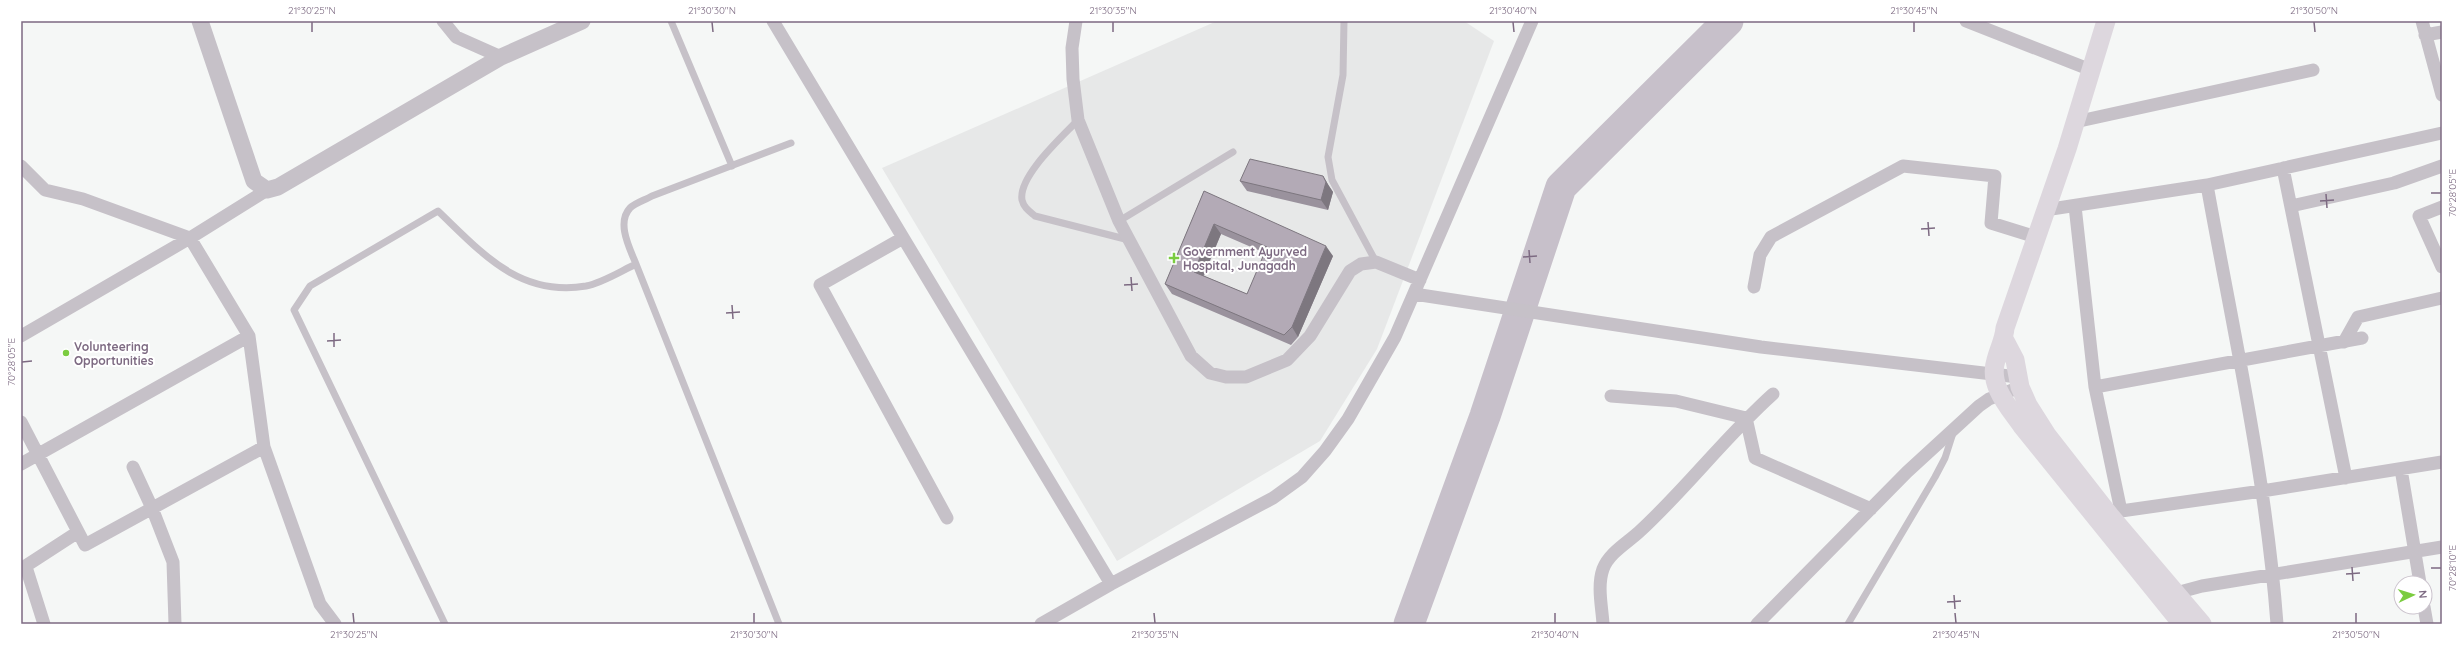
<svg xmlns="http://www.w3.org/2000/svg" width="2463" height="645" viewBox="0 0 2463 645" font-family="Quicksand,sans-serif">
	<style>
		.built { fill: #e7e8e8 }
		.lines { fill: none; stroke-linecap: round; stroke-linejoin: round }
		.river { stroke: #c7c0ca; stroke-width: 31 }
		.service { stroke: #c6c1c8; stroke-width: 7 }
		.minor { stroke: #c6c1c8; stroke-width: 13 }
		.tertiary { stroke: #c6c1c8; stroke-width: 17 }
		.secondary { stroke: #ddd7de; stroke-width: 19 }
		.wall { fill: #9a929d; fill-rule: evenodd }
		.shaded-wall { fill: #7d777f }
		.building { fill: #b3aab6; stroke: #7d777f; fill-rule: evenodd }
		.ticks { fill: none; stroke: #7d6a82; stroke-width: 1.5 }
		.poi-dot { fill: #7bcc40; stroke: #fff; stroke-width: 1.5 }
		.labels { text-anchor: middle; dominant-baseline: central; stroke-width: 4; stroke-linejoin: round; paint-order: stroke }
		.poi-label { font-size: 12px; font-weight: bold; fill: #7d6a82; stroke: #fff; text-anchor: start }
		.neatline { fill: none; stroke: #7d6a82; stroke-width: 1.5 }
		.ticks-label { font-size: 10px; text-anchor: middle; fill: #7d6a82 }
	</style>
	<rect width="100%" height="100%" fill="#f5f7f6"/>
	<path class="built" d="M1217,21H1464L1494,41L1377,349L1320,441L1117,561L882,168Z"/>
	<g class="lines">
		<path class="river" d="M1409,624L1485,416L1561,187L1728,21"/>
		<path class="service" d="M671,21L732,166
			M1344,21L1343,75L1328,157L1332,180L1376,262
			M1078,120C1063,136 1018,176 1022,200C1024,208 1029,211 1035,216L1129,240
			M1119,221L1233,152
			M445,624L294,310L310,286L438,211C482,253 519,297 586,286C602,283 621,271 636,264
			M779,624L636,264C630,249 616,223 630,208C635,203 645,200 652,196L791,143
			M1848,624L1935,477L1945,458L1953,433"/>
		<path class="minor" d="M443,21L456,37L501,57
			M773,21L1111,584
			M1076,21L1072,48L1073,79L1078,120L1119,221L1191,356L1210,373L1226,377H1246L1287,360L1310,336L1350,271L1361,264L1376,262L1420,280
			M1966,21L2091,70
			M2422,21L2442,95
			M2425,35L2442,32
			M2075,122L2313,70
			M21,166L45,190L83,199L190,238L249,336L264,447L320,604L335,624
			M2283,168L2346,478
			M2207,185C2233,330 2266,476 2277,624
			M2075,206L2095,387L2121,511
			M2291,206L2394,183L2442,166
			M2442,207L2419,216L2442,267
			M2045,210L2207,185L2442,133
			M903,238L820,285L947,518
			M1754,287L1760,255L1771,237L1903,166L1995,176L1991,223L2036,237
			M1414,294L1761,347L2018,377
			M21,336L190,238L267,190
			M2344,342L2358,317L2442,298
			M2095,387L2362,338
			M1611,396L1676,401L1746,418L1755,458L1871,509
			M21,422L85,545L264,447
			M21,464L249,336
			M133,467L152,508L173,562L175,624
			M2401,469L2420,583
			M2104,520L2121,511L2262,491L2442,462
			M26,567L44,624
			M21,569L78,532
			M2176,593L2202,586L2442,547
			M2424,607L2427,624
			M1041,624L1111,584L1273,498L1302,477L1325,451L1348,419L1395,337L1532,21
			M1603,624C1602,607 1597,586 1603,569C1609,553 1627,543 1639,532C1686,489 1725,437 1773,394
			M1757,624L1907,472L1979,406L1989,399L2020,387"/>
		<path class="tertiary" d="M200,21L254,181L267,190L278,187L501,57L582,21"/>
		<path class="secondary" d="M2106,21L2067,149L2005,328C2004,340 1999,348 1996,360C1988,385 2008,406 2022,426L2182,624
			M2004,339L2015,360L2020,387L2028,405L2047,435L2111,517L2202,624"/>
	</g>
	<path class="wall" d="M1323,176L1329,186L1333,192L1328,210L1247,191L1240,181Z
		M1204,191L1333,256L1298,337L1291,345L1172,294L1165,284ZM1221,234L1265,253L1247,294L1204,276Z"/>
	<path class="shaded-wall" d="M1323,176L1329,186L1333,192L1328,210L1321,200Z
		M1214,224L1221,234L1201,281L1194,272Z
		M1326,246L1333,256L1298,337L1292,327Z"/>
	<path class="building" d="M1250,159L1323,176L1326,182L1321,200L1240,181Z
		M1204,191L1326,246L1292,327L1284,335L1165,284ZM1214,224L1267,247L1247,294L1194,272Z"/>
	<path class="ticks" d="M312,22V32M712,22L713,32M1113,22V32M1513,22L1514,32M1914,22V32M2314,22L2315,32M2431,193H2441M2326,194L2327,208M2320,201L2334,200M1928,222L1929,236M1921,229L1935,228M1529,250L1530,263M1523,257L1537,256M1131,277L1132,291M1124,285L1138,284M732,305L733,319M726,313L740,312M334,333V347M327,341L341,340M22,362L32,361M2352,567L2353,581M2431,568H2441M2346,574L2360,573M1954,595L1955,609M1947,602L1961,601M353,613L354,623M754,613V623M1154,613L1155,623M1555,613V623M1955,613L1956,623M2356,613V623"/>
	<g class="poi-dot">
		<path d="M1172 252h4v4h4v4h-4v4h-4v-4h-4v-4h4z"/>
		<circle cx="66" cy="353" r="4"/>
	</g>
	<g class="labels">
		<g class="poi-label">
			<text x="1183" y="251">Government Ayurved<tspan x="1183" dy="14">Hospital, Junagadh</tspan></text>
			<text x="74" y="346">Volunteering<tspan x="74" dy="14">Opportunities</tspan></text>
		</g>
	</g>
	<rect width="2463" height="645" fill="none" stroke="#ffffff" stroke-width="44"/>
	<g transform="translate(2413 595) rotate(86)"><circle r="19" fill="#ffffff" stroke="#cbc3cd"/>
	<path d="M0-3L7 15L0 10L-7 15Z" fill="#7bcc40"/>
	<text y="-6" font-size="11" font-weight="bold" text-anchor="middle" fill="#7d6a82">N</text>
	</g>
	<rect x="22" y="22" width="2419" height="601" class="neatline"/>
	<g class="ticks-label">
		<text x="312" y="14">21°30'25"N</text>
		<text x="712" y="14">21°30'30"N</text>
		<text x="1113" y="14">21°30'35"N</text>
		<text x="1513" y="14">21°30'40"N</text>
		<text x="1914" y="14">21°30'45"N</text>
		<text x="2314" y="14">21°30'50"N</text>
		<text transform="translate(2452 193) rotate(-90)" y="4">70°28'05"E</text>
		<text transform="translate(11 362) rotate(-90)" y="4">70°28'05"E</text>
		<text transform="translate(2452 568) rotate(-90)" y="4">70°28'10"E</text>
		<text x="354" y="638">21°30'25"N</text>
		<text x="754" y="638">21°30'30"N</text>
		<text x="1155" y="638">21°30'35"N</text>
		<text x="1555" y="638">21°30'40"N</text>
		<text x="1956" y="638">21°30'45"N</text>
		<text x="2356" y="638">21°30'50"N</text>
	</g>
</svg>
